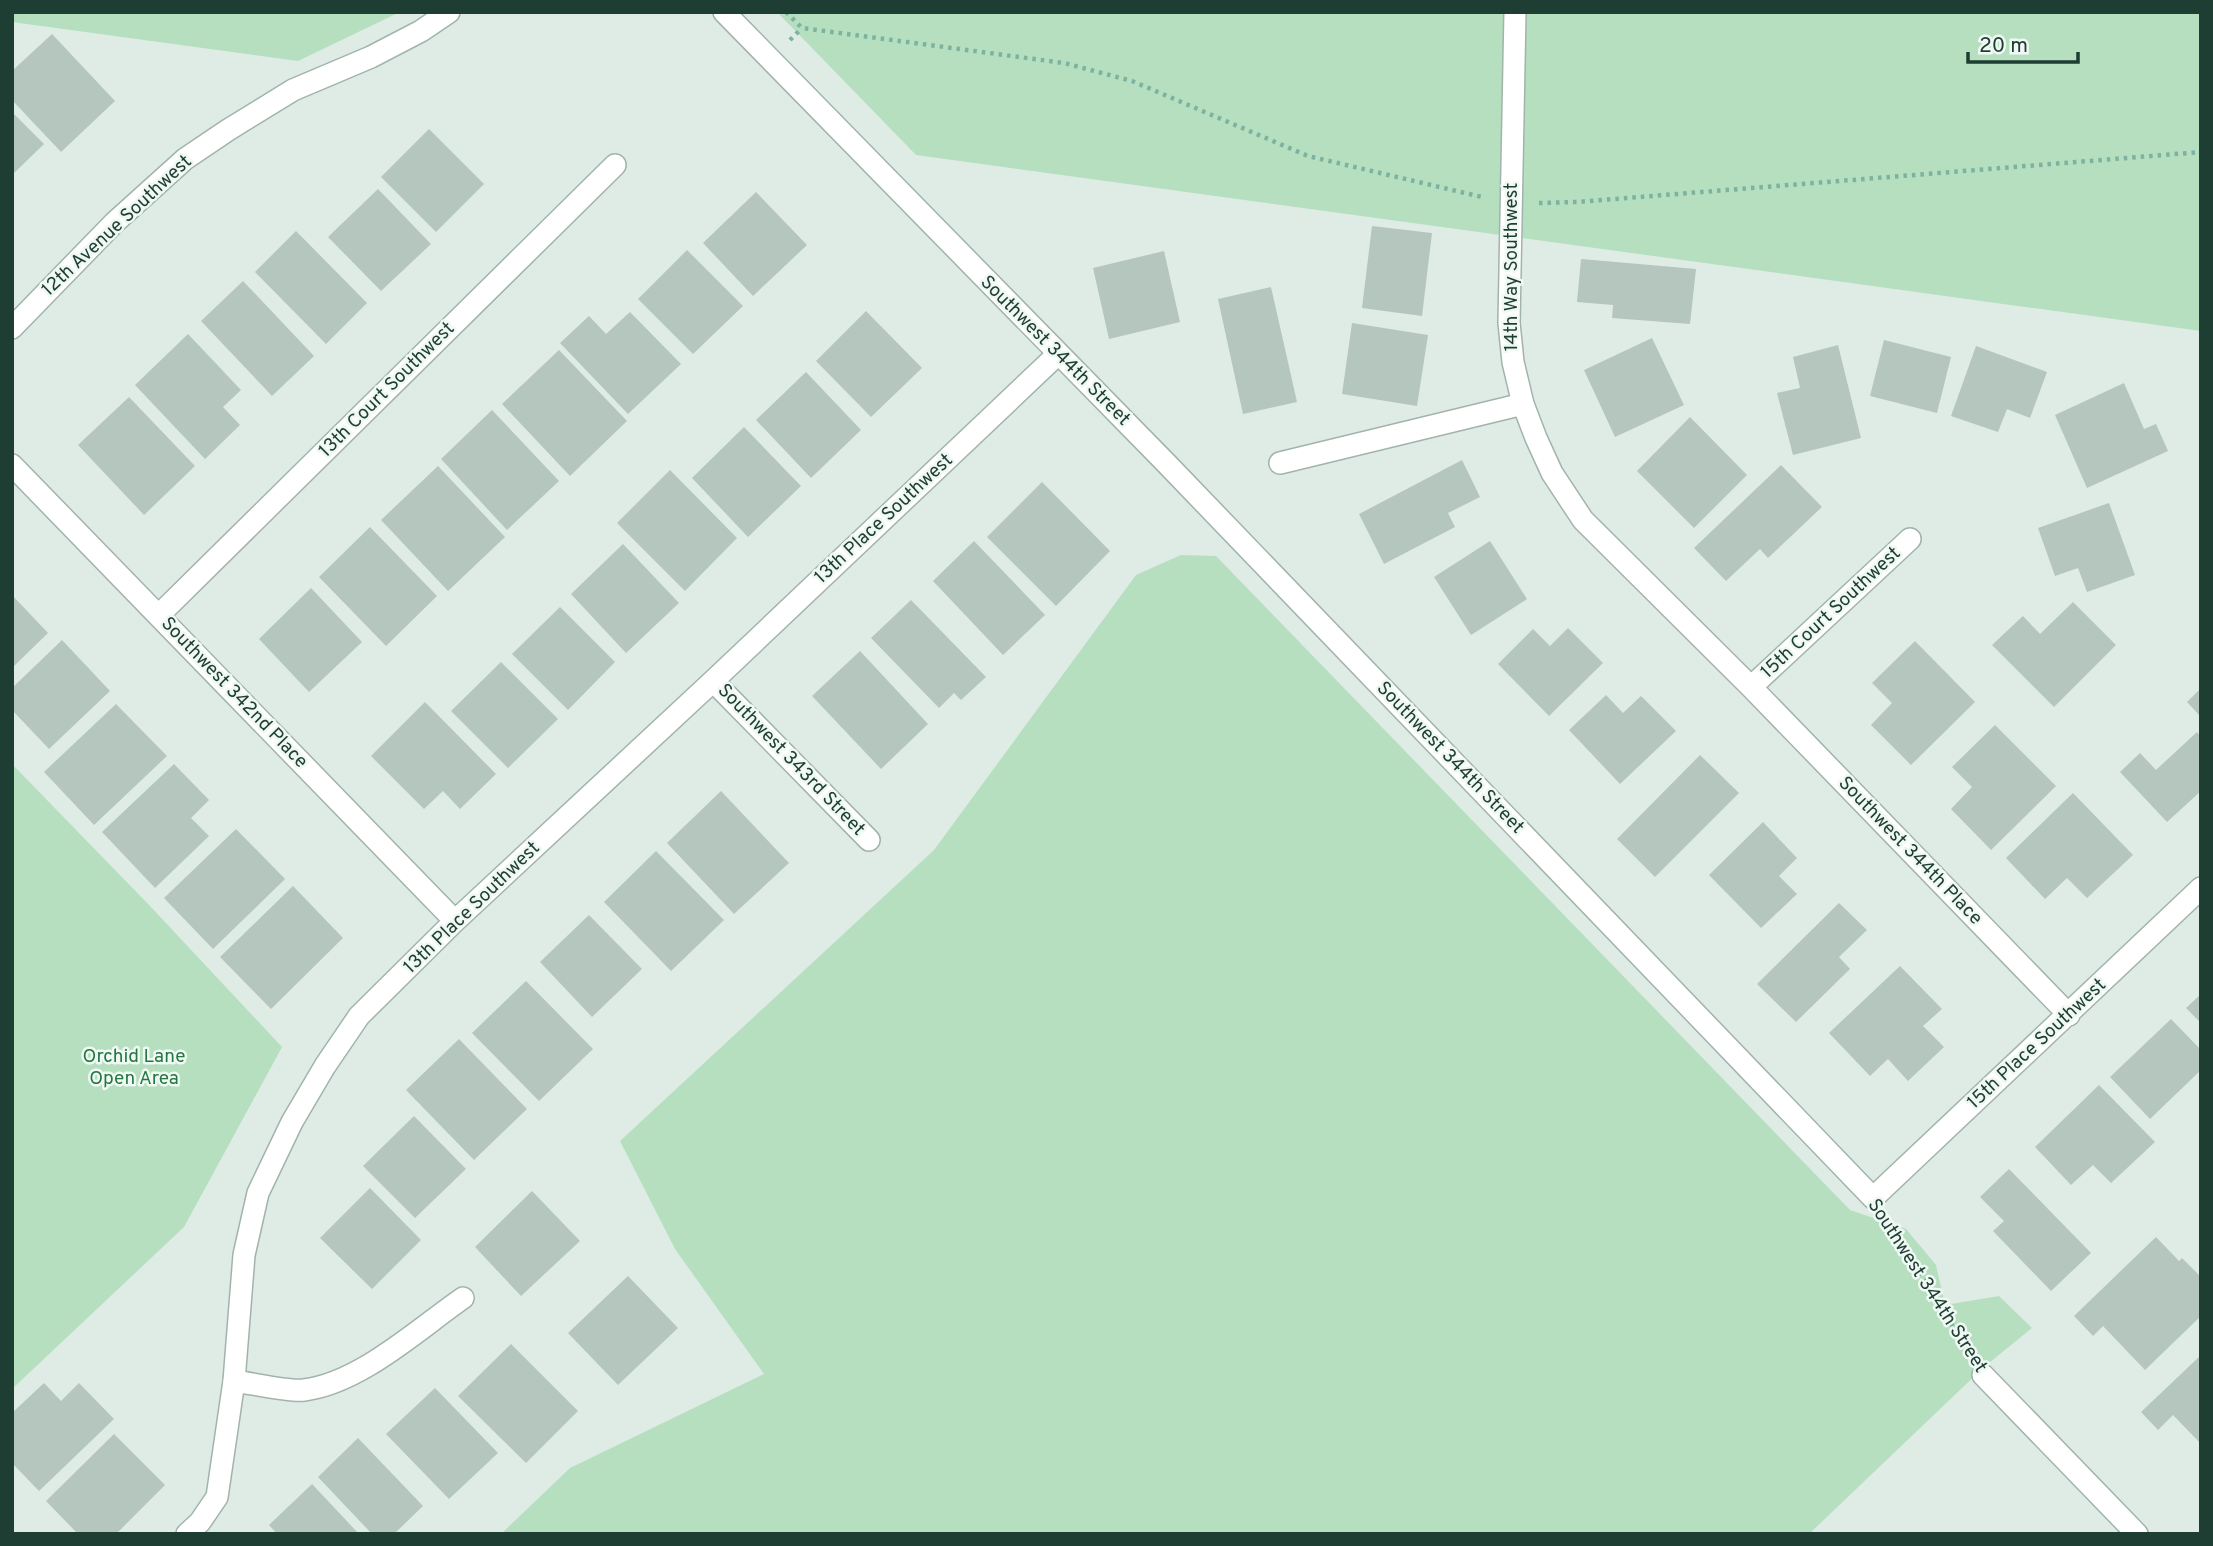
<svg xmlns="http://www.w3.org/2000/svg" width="2213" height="1546" viewBox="0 0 2213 1546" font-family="Overpass,sans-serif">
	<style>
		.green { fill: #b5dfbf }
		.building { fill: #b4c6be }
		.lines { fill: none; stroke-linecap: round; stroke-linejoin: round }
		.service-casing { stroke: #a1b4ac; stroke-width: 24 }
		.minor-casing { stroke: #a1b4ac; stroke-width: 24 }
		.tertiary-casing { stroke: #a1b4ac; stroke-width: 24 }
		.path { stroke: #7cb29f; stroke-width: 4.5; stroke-dasharray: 3.5 5; stroke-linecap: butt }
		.service { stroke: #fff; stroke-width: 21 }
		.minor { stroke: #fff; stroke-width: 21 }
		.tertiary { stroke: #fff; stroke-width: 21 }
		.labels { text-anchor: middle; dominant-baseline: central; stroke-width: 5; stroke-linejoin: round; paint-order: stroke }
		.street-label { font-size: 19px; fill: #1e3d33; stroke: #eff8f3 }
		.park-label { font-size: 19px; fill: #257742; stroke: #eff8f3 }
	</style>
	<rect width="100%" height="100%" fill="#dfece5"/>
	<path class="green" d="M12,12H400L298,61L12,22Z
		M777,12H2201V331L916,155Z
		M1181,555L1216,556L1850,1210L1906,1229L1936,1265L1945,1305L1999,1296L2032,1328L1984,1367L1809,1534H501L570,1468L764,1374L675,1249L620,1141L934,850L1136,575Z
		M12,764L150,906L282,1047L184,1227L12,1389Z"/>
	<path class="building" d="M52,34L115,101L61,152L12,100V71Z
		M12,112L44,144L12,175Z
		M429,129L484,184L436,232L381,177Z
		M378,189L431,244L381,291L328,237Z
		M756,192L807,245L753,296L703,243Z
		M1372,226L1432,233L1422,316L1362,308Z
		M296,231L367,303L326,344L255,272Z
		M687,250L743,306L693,354L638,299Z
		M1164,251L1180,322L1109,339L1093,268Z
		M1581,259L1696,269L1690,324L1612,318L1613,305L1577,302Z
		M243,281L314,356L272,396L201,321Z
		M1271,287L1297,402L1243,414L1218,299Z
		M866,311L922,368L871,417L816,361Z
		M630,312L681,364L628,414L560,343L589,316L606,334Z
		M1352,323L1428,335L1417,406L1342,394Z
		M188,334L241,390L223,407L240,425L205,459L135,385Z
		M1652,338L1684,405L1615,437L1584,370Z
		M1884,340L1951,357L1937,413L1870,396Z
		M1838,345L1861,438L1793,455L1777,393L1800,388L1793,357Z
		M1976,346L2047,372L2030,418L2007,409L1998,432L1951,416Z
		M559,350L627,421L570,476L502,404Z
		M806,372L861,430L811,478L756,420Z
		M2124,383L2144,429L2156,424L2168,451L2087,488L2055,415Z
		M129,397L195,466L144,515L78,445Z
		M492,410L559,481L507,530L441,459Z
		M1690,417L1747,475L1694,528L1637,471Z
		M744,427L801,486L748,537L692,478Z
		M1462,460L1480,497L1448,513L1455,527L1384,564L1359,514Z
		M1781,465L1822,507L1768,558L1760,549L1726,581L1694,548Z
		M438,466L505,537L448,591L381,520Z
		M670,470L737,538L685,591L617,523Z
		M1042,482L1110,551L1056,606L987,537Z
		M2109,503L2135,575L2087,592L2078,568L2055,576L2038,528Z
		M370,527L437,596L386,646L319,577Z
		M974,541L1045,615L1003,655L933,581Z
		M1490,541L1527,599L1471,635L1434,577Z
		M623,544L679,603L626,653L571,594Z
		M311,588L362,642L309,692L259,639Z
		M12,595L48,633L12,668Z
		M911,600L986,677L961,700L954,693L939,708L871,638Z
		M2073,602L2116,645L2054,707L1992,645L2023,616L2040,634Z
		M560,607L615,662L568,710L512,654Z
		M1568,628L1603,663L1549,716L1498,664L1533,629L1550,646Z
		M62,640L110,691L49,749L12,710V688Z
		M1915,641L1975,702L1911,765L1871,725L1892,703L1872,683Z
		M860,651L928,724L881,769L812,696Z
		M501,662L558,719L508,768L451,711Z
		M2201,688V717L2187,702Z
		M1606,695L1623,713L1641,696L1676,731L1620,784L1569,730Z
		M425,702L496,774L460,809L443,791L424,809L371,756Z
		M116,704L167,756L94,825L44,772Z
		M1995,725L2056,786L1991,850L1951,809L1972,787L1952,767Z
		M2197,732L2201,737V791L2167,822L2120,772L2140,753L2156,770Z
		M1700,755L1739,793L1655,877L1617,839Z
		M174,764L209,800L191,818L209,836L155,888L102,832Z
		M721,791L789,863L734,914L667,843Z
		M2073,793L2133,855L2087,898L2067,878L2045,899L2006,858Z
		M1763,822L1797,858L1779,876L1797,894L1761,928L1709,875Z
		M236,829L285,879L213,949L164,898Z
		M656,851L724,920L671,971L604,902Z
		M293,886L343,938L271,1009L220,957Z
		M1839,903L1867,930L1839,957L1850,969L1796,1022L1757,984Z
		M589,915L642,969L592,1017L540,962Z
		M1900,966L1942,1009L1923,1026L1944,1047L1908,1081L1888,1059L1870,1076L1829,1033Z
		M526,981L593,1049L539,1101L472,1033Z
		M2201,994V1023L2186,1008Z
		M2171,1019L2201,1050V1070L2150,1119L2110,1077Z
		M459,1039L527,1109L474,1160L406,1090Z
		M2099,1085L2155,1142L2111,1183L2093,1165L2071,1185L2035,1147Z
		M414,1116L466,1169L415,1218L363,1166Z
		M2009,1169L2091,1253L2051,1291L1993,1231L2004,1221L1980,1197Z
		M370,1188L421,1240L372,1289L320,1238Z
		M532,1191L580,1241L521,1296L475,1247Z
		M2156,1237L2179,1261L2182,1258L2201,1277V1316L2145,1370L2103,1326L2093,1336L2074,1316Z
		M628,1276L678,1328L618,1385L568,1333Z
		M511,1344L578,1411L526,1463L458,1396Z
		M2201,1355V1444L2173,1415L2158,1430L2141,1412Z
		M44,1383L61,1401L79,1383L114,1419L39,1491L12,1463V1413Z
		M435,1388L498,1453L449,1499L386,1434Z
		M114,1434L165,1485L116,1534H78L46,1501Z
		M358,1438L423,1506L394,1534H372L318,1477Z
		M312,1484L359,1534H277L269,1525Z"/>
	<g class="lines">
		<g class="service-casing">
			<path id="service" d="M1280,463L1523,404
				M187,1534L200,1522L217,1497L234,1381C251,1383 289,1392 304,1390C360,1383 417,1330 463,1298"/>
		</g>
		<g class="minor-casing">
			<path id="minor" d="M724,12L1166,463L1873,1198L2201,888
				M1515,12L1509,323L1513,362L1523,404L1536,438L1552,473L1583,520L1751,687L2069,1015
				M12,465L455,921
				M159,615L615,165
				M713,681L869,840
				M1751,687L1910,539
				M1983,1375L2137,1534
				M234,1381L244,1255L258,1193L292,1122L325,1066L359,1016L455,921L713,681L1058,354"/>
		</g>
		<g class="tertiary-casing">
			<path id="tertiary" d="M12,328L114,223L185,159L228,130L293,90L371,57L421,31L449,12"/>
		</g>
		<path class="path" d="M786,12L802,28L1064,63L1132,81L1308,156L1482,197
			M790,40L802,28
			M1539,203L1577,202L2201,152
			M1888,1222L1968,1351"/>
		<use href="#service" class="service"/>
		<use href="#minor" class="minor"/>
		<use href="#tertiary" class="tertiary"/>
	</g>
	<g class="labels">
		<g class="street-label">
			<text transform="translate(117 226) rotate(-43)">12th Avenue Southwest</text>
			<text transform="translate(1512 267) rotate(-90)">14th Way Southwest</text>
			<text transform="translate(1055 351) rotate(45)">Southwest 344th Street</text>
			<text transform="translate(387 390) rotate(-45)">13th Court Southwest</text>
			<text transform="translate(884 519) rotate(-43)">13th Place Southwest</text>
			<text transform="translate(1831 613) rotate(-43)">15th Court Southwest</text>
			<text transform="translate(234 693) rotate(46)">Southwest 342nd Place</text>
			<text transform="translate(1450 758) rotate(46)">Southwest 344th Street</text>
			<text transform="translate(791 760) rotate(46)">Southwest 343rd Street</text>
			<text transform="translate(1910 851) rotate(46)">Southwest 344th Place</text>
			<text transform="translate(472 908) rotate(-44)">13th Place Southwest</text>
			<text transform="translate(2037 1044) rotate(-43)">15th Place Southwest</text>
			<text transform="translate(1927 1286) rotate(57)">Southwest 344th Street</text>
		</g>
		<g class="park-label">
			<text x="134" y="1057">Orchid Lane<tspan x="134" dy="22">Open Area</tspan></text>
		</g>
	</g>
	<rect width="2213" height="1546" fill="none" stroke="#1e3d33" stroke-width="28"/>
	<path d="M1968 52v10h110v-10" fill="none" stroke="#1e3d33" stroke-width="3.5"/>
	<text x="1979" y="52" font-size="21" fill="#1e3d33" stroke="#eff8f3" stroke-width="5" paint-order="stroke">20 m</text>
</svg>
